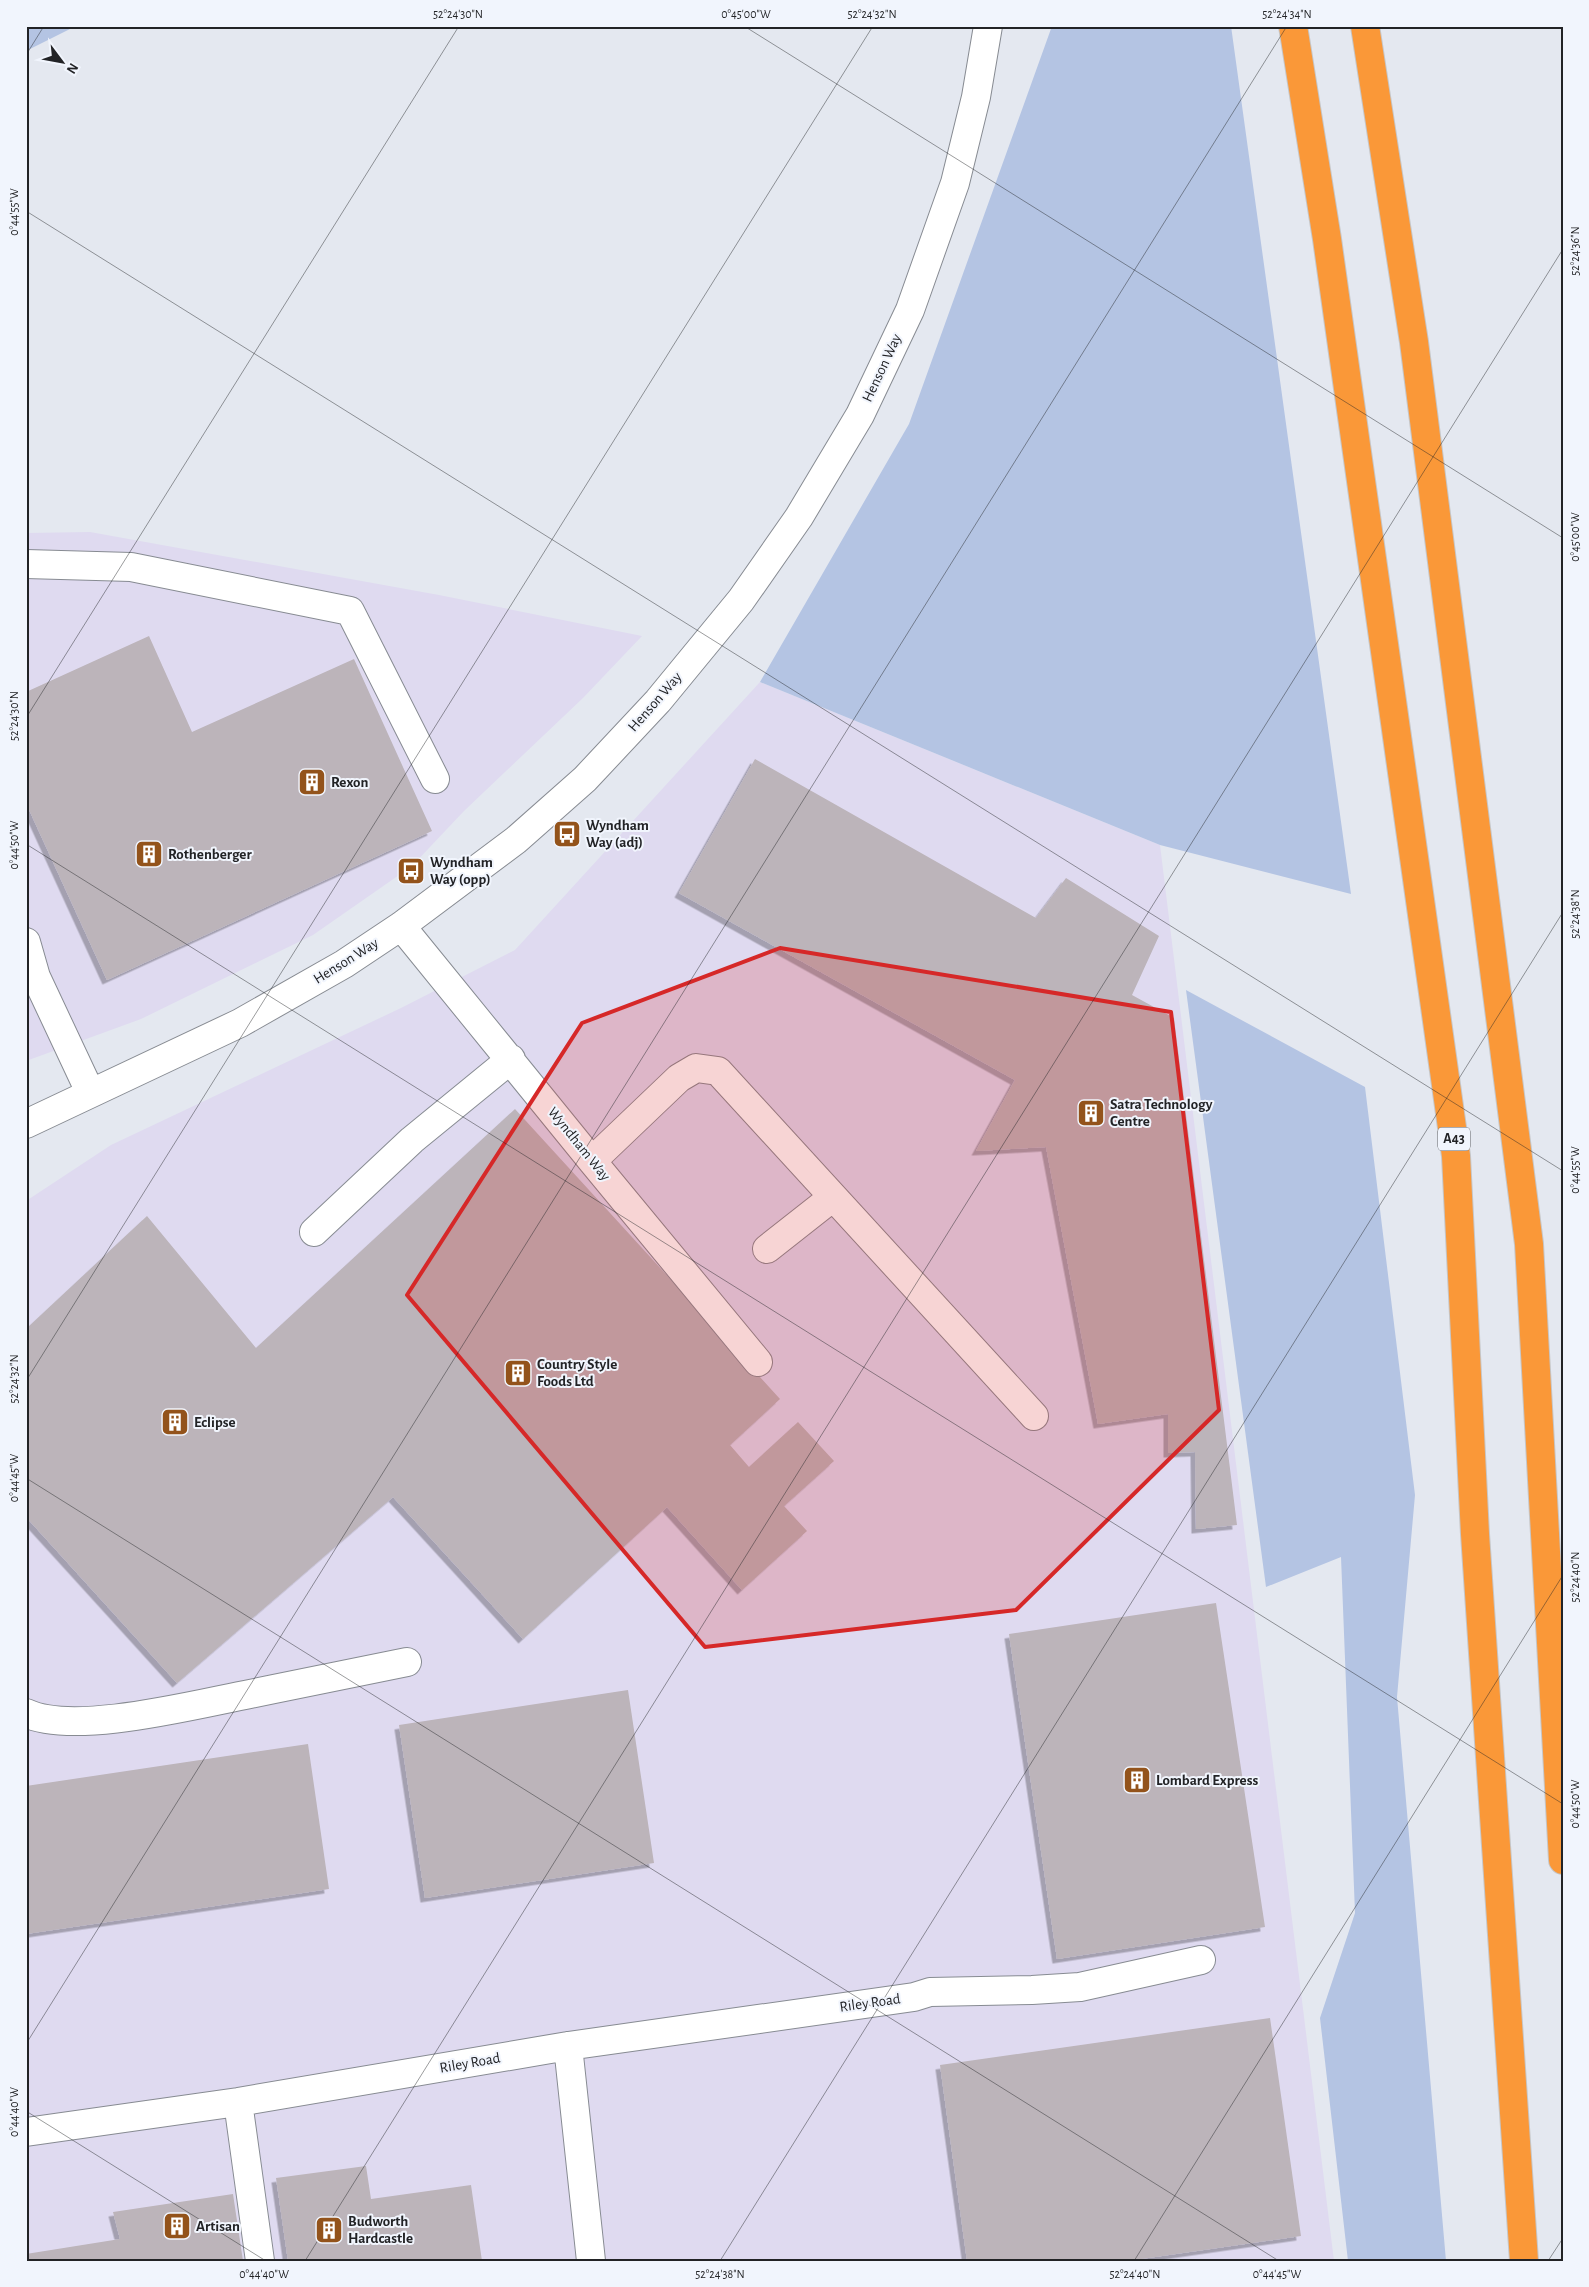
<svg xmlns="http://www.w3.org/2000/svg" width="1589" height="2287" viewBox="0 0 1589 2287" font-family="'Alegreya Sans',sans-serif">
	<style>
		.industrial { fill: #dfdaf0 }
		.green { fill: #b4c4e3 }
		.building { fill: #bcb4ba; filter: url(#shadow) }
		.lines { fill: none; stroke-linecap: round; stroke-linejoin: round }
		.minor-casing { stroke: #878b92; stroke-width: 30 }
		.highway-casing { stroke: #c6c6c7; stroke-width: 30 }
		.minor { stroke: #fff; stroke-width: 28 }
		.highway { stroke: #fa9838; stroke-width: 28 }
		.marked { fill: #d62828; fill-opacity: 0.2; stroke: #d62828; stroke-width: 4; stroke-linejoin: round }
		.ticks { fill: none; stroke: #222326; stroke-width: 1; stroke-opacity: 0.45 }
		.labels { text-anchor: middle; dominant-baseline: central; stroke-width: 4; stroke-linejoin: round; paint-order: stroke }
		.shield { fill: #f1f5fd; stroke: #606266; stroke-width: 1 }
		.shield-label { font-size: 14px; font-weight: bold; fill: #222326 }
		.street-label { font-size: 15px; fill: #222326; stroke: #f1f5fd }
		.poi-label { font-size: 15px; font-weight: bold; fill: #222326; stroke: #f1f5fd; text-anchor: start }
		.neatline { fill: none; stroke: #222326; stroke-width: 2 }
		.ticks-label { font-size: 12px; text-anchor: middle; fill: #222326 }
	</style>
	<defs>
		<filter id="shadow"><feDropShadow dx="-4.5" dy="4.5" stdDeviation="0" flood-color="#0004"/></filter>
	</defs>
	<rect width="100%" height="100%" fill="#e4e8f0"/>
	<path class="industrial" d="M90,532L439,595L642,636L583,698L464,811L412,866L313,935L141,1019L26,1061V533Z
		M760,682L1160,845L1334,2261H26V1201L111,1145L401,1008L515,950Z"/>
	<path class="green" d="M26,26H76L26,51Z
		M1052,26H1231L1351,894L1160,845L760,682L909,424Z
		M1186,990L1365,1087L1415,1495L1397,1697L1446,2261H1348L1320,2018L1355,1913L1341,1557L1266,1587Z"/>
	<path class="building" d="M149,636L192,732L354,659L432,831L107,980L26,803V692Z
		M755,759L1036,918L1066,878L1159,936L1132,995L1174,1018L1237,1525L1196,1529L1195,1452L1168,1453V1414L1098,1424L1046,1147L976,1151L1015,1080L679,893Z
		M515,1109L780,1399L730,1445L749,1467L798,1422L834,1461L784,1506L807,1531L742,1590L667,1507L523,1639L393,1497L177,1683L26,1517V1329L147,1216L256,1348Z
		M1216,1603L1265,1927L1057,1959L1009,1634Z
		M628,1690L654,1863L425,1898L399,1725Z
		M308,1744L329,1889L26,1934V1786Z
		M1270,2018L1301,2236L1127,2261H967L940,2065Z
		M366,2166L371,2199L471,2185L482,2261H288L276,2178Z
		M233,2194L243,2261H26V2254L120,2239L113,2212Z"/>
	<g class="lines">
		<g class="minor-casing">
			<path id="minor" d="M26,564L131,567L350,611L435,779
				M401,926L592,1161L758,1362
				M26,942L36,977L90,1092
				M26,1124L240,1023L344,964L401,926L516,840L585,779L658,701L741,600L799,517L860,415L910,310L955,183L976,97L988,26
				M592,1161L679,1078L696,1068L718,1071L1034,1416
				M314,1232L412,1140L511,1059
				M767,1249L833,1197
				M26,1713C74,1736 197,1704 250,1694C302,1683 354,1673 407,1662
				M568,2046L591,2261
				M238,2102L260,2261
				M26,2132L238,2102L568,2046L914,1997L930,1992L1032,1990L1080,1987L1201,1960"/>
		</g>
		<g class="highway-casing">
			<path id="highway" d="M1293,26L1327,239L1456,1156L1475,1534L1524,2261
				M1365,26L1414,342L1529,1244L1563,1860"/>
		</g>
		<use href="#minor" class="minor"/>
		<use href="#highway" class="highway"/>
	</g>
	<path class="marked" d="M780,948L1171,1012L1219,1410L1016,1610L705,1647L407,1295L582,1023Z"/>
	<path class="ticks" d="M744,26L1563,538M26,55L44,26M26,211L1563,1171M26,718L459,26M26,844L1563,1804M26,1381L873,26M26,1478L1279,2261M26,2044L1287,26M26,2111L266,2261M305,2261L1563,249M720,2261L1563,912M1134,2261L1563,1575M1548,2261L1563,2238"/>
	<defs>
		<g id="building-square" transform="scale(1.4375)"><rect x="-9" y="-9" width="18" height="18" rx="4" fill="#93531b" stroke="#f1f5fd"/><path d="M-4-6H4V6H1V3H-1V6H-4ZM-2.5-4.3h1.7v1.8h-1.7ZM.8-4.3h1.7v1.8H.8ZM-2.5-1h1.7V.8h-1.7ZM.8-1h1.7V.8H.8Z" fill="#fff"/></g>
		<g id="bus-square" transform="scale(1.4375)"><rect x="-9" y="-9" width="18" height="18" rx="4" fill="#93531b" stroke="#f1f5fd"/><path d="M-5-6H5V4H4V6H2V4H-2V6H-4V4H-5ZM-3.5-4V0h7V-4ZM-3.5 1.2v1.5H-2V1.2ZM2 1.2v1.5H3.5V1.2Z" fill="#fff"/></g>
	</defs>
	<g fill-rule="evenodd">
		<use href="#building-square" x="312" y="782"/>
		<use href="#bus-square" x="567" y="834"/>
		<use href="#building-square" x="149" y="854"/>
		<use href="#bus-square" x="411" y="871"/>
		<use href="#building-square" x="1091" y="1113"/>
		<use href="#building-square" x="518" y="1373"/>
		<use href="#building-square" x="175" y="1422"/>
		<use href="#building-square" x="1137" y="1780"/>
		<use href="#building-square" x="177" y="2226"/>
		<use href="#building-square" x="329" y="2230"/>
	</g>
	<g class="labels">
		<rect class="shield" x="1438" y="1127.5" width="32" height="23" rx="4"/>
		<g class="shield-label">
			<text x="1454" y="1139">A43</text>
		</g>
		<g class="street-label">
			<text transform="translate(882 368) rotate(-65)">Henson Way</text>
			<text transform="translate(655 702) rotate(-49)">Henson Way</text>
			<text transform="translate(346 961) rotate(-32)">Henson Way</text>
			<text transform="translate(579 1144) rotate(51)">Wyndham Way</text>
			<text transform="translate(870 2003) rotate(-8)">Riley Road</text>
			<text transform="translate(470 2063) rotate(-10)">Riley Road</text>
		</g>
		<g class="poi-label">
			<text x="331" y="782">Rexon</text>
			<text x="586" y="825">Wyndham<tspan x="586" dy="17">Way (adj)</tspan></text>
			<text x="168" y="854">Rothenberger</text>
			<text x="430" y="862">Wyndham<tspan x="430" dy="17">Way (opp)</tspan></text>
			<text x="1110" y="1104">Satra Technology<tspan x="1110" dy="17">Centre</tspan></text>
			<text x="537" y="1364">Country Style<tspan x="537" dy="17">Foods Ltd</tspan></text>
			<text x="194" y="1422">Eclipse</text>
			<text x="1156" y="1780">Lombard Express</text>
			<text x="348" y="2221">Budworth<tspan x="348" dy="17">Hardcastle</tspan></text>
			<text x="196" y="2226">Artisan</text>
		</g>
	</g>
	<rect width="1589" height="2287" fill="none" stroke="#f1f5fd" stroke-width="55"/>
	<g transform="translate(62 62) rotate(122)" stroke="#f1f5fd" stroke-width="4" paint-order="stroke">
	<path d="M0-4L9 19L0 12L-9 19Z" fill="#222326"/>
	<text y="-8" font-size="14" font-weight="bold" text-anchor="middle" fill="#222326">N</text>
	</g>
	<rect x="28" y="28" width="1534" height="2232" class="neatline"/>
	<g class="ticks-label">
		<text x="458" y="18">52°24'30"N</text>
		<text x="746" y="18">0°45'00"W</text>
		<text x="872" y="18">52°24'32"N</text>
		<text x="1287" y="18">52°24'34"N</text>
		<text transform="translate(14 212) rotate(-90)" y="4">0°44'55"W</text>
		<text transform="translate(1575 251) rotate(-90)" y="4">52°24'36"N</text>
		<text transform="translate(1575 537) rotate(-90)" y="4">0°45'00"W</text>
		<text transform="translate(14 716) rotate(-90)" y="4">52°24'30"N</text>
		<text transform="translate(14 845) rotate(-90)" y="4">0°44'50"W</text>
		<text transform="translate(1575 914) rotate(-90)" y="4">52°24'38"N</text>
		<text transform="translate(1575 1170) rotate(-90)" y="4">0°44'55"W</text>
		<text transform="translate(14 1379) rotate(-90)" y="4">52°24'32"N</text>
		<text transform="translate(14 1478) rotate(-90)" y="4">0°44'45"W</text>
		<text transform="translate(1575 1577) rotate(-90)" y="4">52°24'40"N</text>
		<text transform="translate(1575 1804) rotate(-90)" y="4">0°44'50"W</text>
		<text transform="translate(14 2112) rotate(-90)" y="4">0°44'40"W</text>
		<text x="264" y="2278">0°44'40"W</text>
		<text x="720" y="2278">52°24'38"N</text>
		<text x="1135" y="2278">52°24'40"N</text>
		<text x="1277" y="2278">0°44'45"W</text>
	</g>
</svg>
